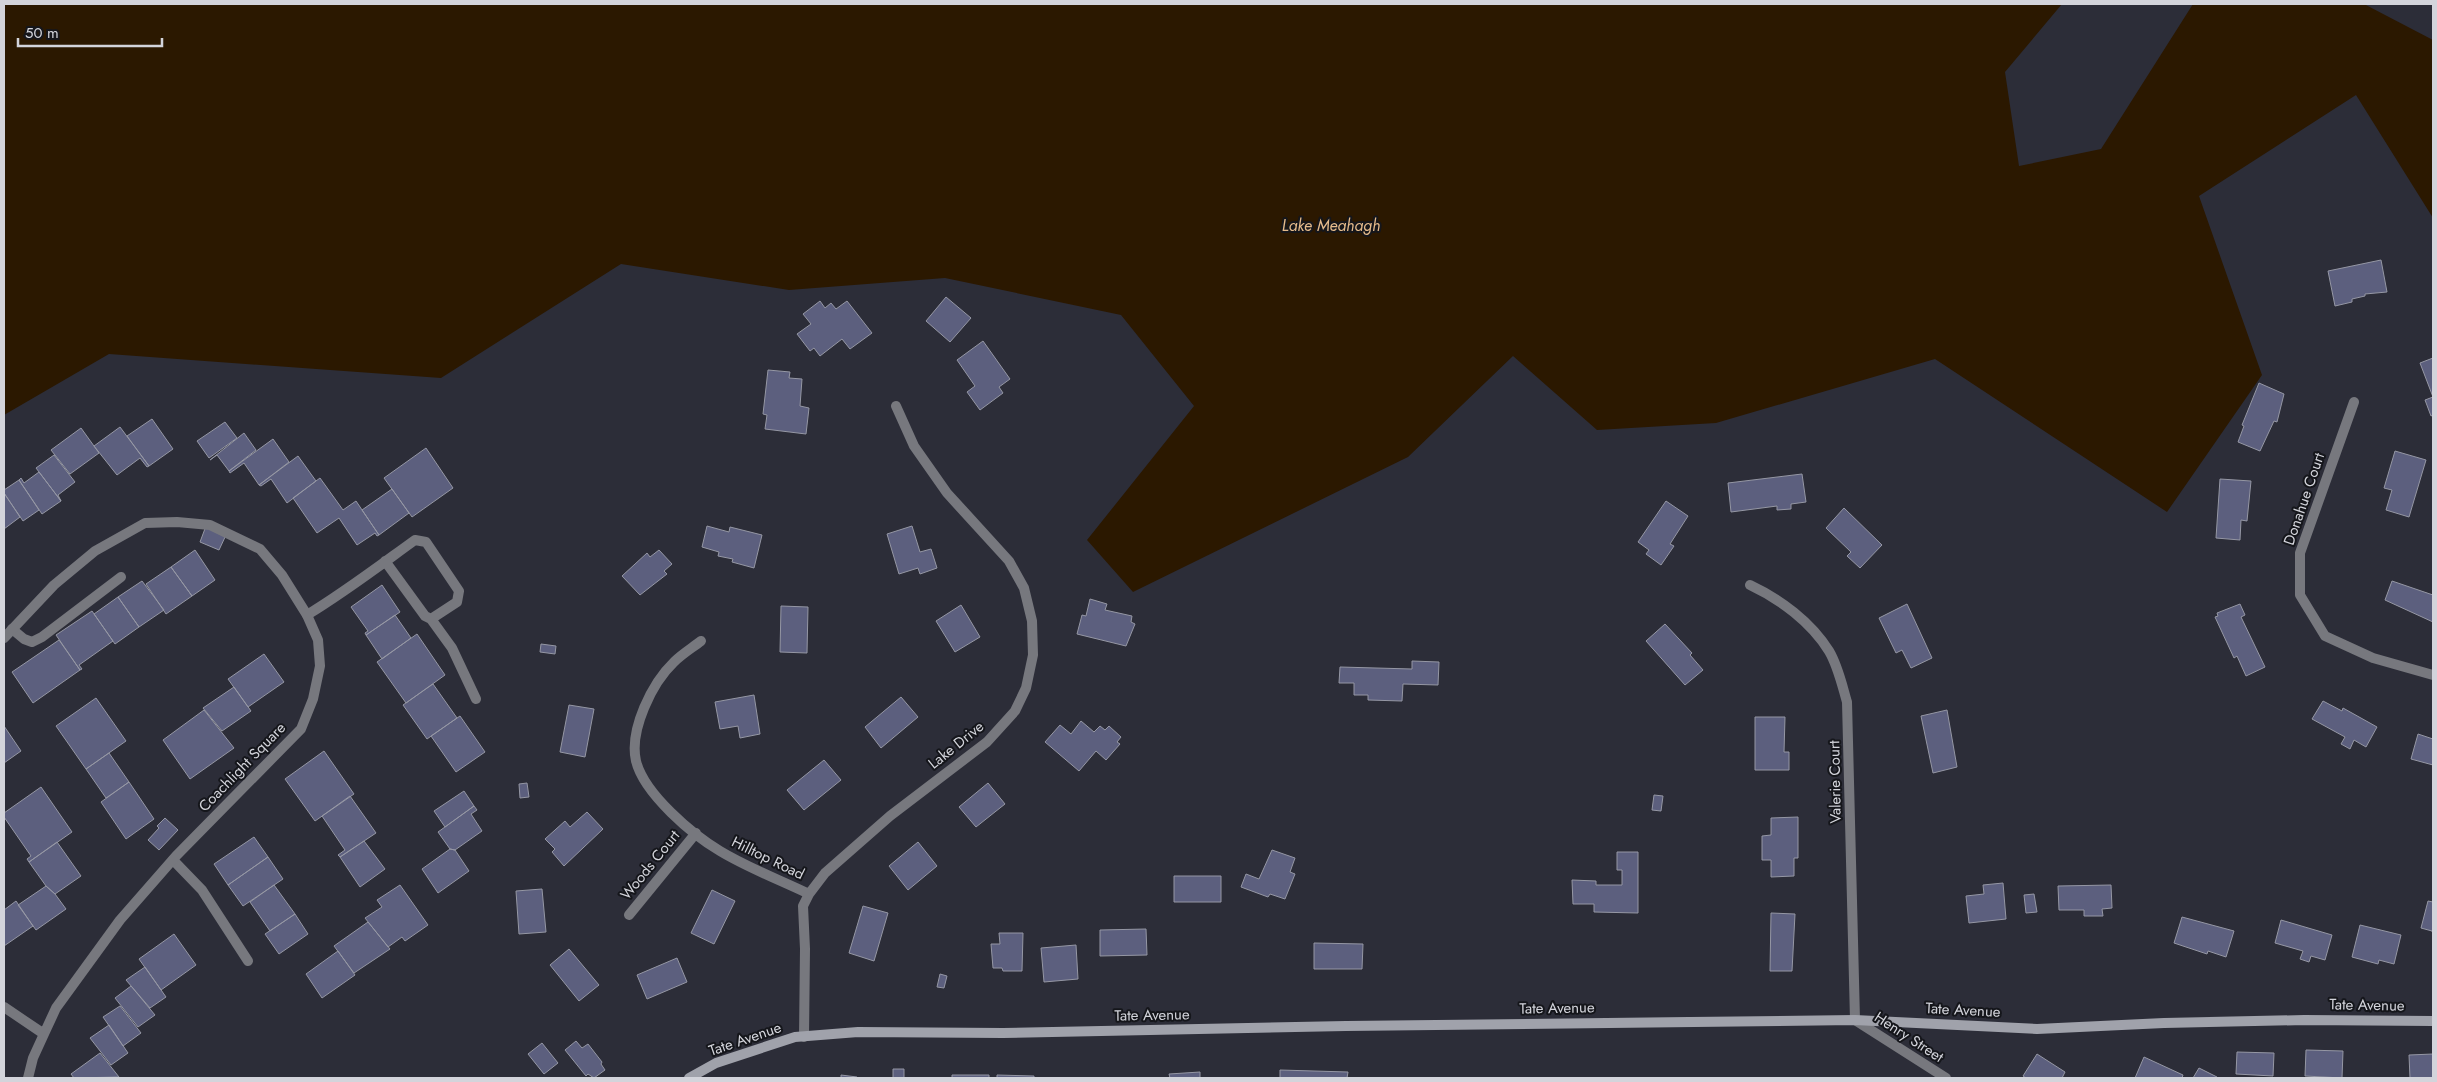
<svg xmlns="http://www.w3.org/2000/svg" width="2437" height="1082" viewBox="0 0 2437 1082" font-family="Jost,sans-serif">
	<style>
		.water { fill: #2b1800 }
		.building { fill: #5c5f7e; stroke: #9597a4 }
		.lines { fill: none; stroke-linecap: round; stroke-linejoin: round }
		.lane { stroke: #77787e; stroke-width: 10 }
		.street { stroke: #77787e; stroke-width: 10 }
		.secondary { stroke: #a0a2ab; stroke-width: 10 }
		.labels { text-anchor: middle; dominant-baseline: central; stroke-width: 4; stroke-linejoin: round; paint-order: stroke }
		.street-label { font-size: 15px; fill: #d3d4db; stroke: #15161b }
		.water-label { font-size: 16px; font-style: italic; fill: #e5bb8b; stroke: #15161b }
	</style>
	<rect width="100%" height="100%" fill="#2c2d38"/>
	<path class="water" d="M4,4H2062L2005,72L2019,166L2101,149L2193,4H2364L2433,40V218L2356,95L2199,196L2262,375L2167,512L1935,359L1716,423L1597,430L1513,356L1408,457L1133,592L1087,540L1194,406L1121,315L945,278L789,290L621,264L441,378L109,354L4,415Z"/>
	<path class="building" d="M2381,260L2387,292L2365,294V296L2352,299V302L2335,306L2328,271Z
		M946,297L971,318L950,342L926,321Z
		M820,301L825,308L831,303L836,309L847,301L872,333L850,349L842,339L820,356L814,348L810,351L797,334L811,324L803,314Z
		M983,341L1010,379L999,387L1003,393L980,410L967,392L975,386L957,360Z
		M2433,358V397L2420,363Z
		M768,370L790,372L789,378L802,379L800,406L809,408L806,434L765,429L767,415L763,414Z
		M2259,383L2284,394L2277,422L2274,421L2260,451L2238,442L2244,426L2242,425Z
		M2433,397V415L2431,416L2425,400Z
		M152,419L173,449L149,466L127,436Z
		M225,422L237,438L209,458L197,441Z
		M120,427L149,466L147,467L140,458L117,475L94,446Z
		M81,428L99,453L70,474L51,450Z
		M244,433L256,450L229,471L217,455L210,460Z
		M273,439L289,462L259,485L244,463L230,473L229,471Z
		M426,448L453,488L412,517L384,478Z
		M2395,451L2426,460L2409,517L2386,510L2392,490L2384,488Z
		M54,455L75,482L58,495L61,501L36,468Z
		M298,456L316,481L287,503L271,479L261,486L259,485Z
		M39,472L61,501L42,514L19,480L21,478L24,483Z
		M1802,474L1806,502L1791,504V509L1777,510V506L1731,512L1728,483Z
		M320,478L343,510L356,501L379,535L377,536L375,533L357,545L339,518L317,533L293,498Z
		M2220,479L2251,481L2247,521L2241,520L2240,540L2216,538Z
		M19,480L39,510L23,521L4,493V490Z
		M392,489L409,513L379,535L362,510Z
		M4,493L20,517L4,529Z
		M1666,501L1688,516L1670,544L1674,546L1661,565L1646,554L1649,550L1638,542Z
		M1844,508L1882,545L1860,568L1847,556L1851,552L1826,528Z
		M206,526L226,535L219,550L200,542Z
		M707,526L729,532L730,527L762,535L754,568L732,562L733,559L718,556L719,552L702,547Z
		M912,526L920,552L931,549L937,568L920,574L918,568L899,574L887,534Z
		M195,550L215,580L192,596L171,567Z
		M659,550L672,564L664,571L667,574L640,595L622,576L647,553L650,557Z
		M171,567L192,596L166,614L146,584Z
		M142,581L164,610L139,627L118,597Z
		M2392,581L2433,595V622L2385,600Z
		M382,585L400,612L366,635L365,633L368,631L351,607Z
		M118,597L139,627L115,644L94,614Z
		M1090,599L1107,604L1105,610L1132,616L1131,622L1135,624L1126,646L1077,634L1082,615L1086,616Z
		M1907,604L1932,658L1911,668L1902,650L1896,653L1879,618Z
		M2240,604L2245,615L2241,617L2265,667L2246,676L2237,656L2234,658L2215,617L2218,616L2217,613Z
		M961,605L980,637L955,652L936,621Z
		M781,606L808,607L807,653L780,652Z
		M92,611L113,641L79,665L82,669L80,670L56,635Z
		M395,615L411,638L382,659L366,635Z
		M1665,624L1692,653L1690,655L1703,670L1685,685L1646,641Z
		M417,634L445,675L406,703L377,662Z
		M59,640L80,670L33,703L12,672Z
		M541,644L556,646L555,654L540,652Z
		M264,654L284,682L248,707L228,679Z
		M1412,661L1439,662L1438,685L1403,684L1402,701L1368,700V695H1354V683H1339L1340,667L1412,669Z
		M433,684L457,718L427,739L403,705Z
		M234,687L251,711L222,731L203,708Z
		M754,695L760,734L740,738L738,726L720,729L715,702Z
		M901,697L918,717L881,748L865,727Z
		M96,698L126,741L86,769L56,726Z
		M2323,701L2342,711L2343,708L2377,727L2366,747L2354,740L2350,749L2341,744L2345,737L2312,719Z
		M569,705L594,709L585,757L560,752Z
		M204,710L234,748L190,779L163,740Z
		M1947,710L1957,767L1933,773L1921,716Z
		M460,716L485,752L456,772L431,736Z
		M1755,717H1785L1784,752H1789V770H1755Z
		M1081,721L1094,732L1100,726L1105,730L1109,726L1121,737L1117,742L1120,744L1106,760L1096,751L1079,771L1045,742L1060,725L1071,734Z
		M4,726L21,751L4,763Z
		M2418,734L2433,739V765L2411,759Z
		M324,751L354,794L315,821L285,779Z
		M109,753L129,782L106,798L86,769Z
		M824,760L841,780L804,810L787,790Z
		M129,782L154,819L126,839L101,802Z
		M527,783L529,797L520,798L519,784Z
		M988,783L1005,804L976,827L959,807Z
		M41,787L72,832L29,862L27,859L31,856L4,817V813Z
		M464,791L474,806L445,827L434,811Z
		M1654,795L1663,796L1661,811L1652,810Z
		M350,796L376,833L340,857L338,855L345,850L322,816Z
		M474,806L477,810L471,814L482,831L455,850L450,849L438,832Z
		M587,812L603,829L564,866L552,852L555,849L545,839L565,821L570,827Z
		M1798,817V858H1794V876L1771,877V860H1762V836L1771,835V818Z
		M165,818L178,830L159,850L148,840L159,828L157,826Z
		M254,837L268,857L228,885L214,864Z
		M364,841L385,869L360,887L340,857Z
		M57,842L81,876L55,894L46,886L29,862Z
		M918,842L937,866L908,890L889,866Z
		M450,849L455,850L469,871L438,893L422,869Z
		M1272,850L1295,858L1290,872L1295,874L1285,899L1270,894L1268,897L1241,887L1246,874L1259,879Z
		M1617,852H1638V913L1594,912V904H1573L1572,880L1596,881V885H1622V870H1617Z
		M268,857L283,879L243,906L228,885Z
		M1174,876H1221V902H1174Z
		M2003,883L2006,919L1969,923L1966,896L1984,894L1983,885Z
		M274,885L295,914L270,931L250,902Z
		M400,885L428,925L405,941L402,937L388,947L365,918L382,907L377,900Z
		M2111,885L2112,908L2102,909L2103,916H2084V910H2059L2058,886Z
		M46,886L55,894L66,909L36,930L18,905Z
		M542,889L546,932L519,934L516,891Z
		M712,890L735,901L714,944L691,933Z
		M2034,894L2037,912L2026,913L2024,895Z
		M16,901L33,926L4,946V910Z
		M2428,901L2433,902V934L2432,931L2421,928Z
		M863,906L888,913L874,961L849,953Z
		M1771,913L1795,914L1792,971H1770Z
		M295,914L308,934L279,954L265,934Z
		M2182,917L2234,931L2226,957L2208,951L2207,954L2174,943Z
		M2281,920L2332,935L2325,960L2311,956L2309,962L2300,959L2303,951L2275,943Z
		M368,922L390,949L354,973L334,946Z
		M2360,925L2401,935L2394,964L2379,960L2378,964L2352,957Z
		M1146,929L1147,955L1100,956V930Z
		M999,933H1023L1022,971H1003L1002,968H993L991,944H1000Z
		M174,934L196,965L161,990L139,959Z
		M1314,943L1363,944L1362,969H1314Z
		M1076,945L1078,979L1044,982L1041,948Z
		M569,949L599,985L579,1001L550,965Z
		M338,951L355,975L322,998L306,974Z
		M677,958L687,982L647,999L637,975Z
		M145,967L166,997L150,1008L126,980Z
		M940,974L947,976L944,988L937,987Z
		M131,986L155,1015L138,1027L115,998Z
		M120,1006L141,1033L123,1046L103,1017Z
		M109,1025L128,1053L111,1065L90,1038Z
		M576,1041L582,1048L588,1044L602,1062L601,1064L605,1070L594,1078L588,1074L586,1076L565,1050Z
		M542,1043L558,1063L544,1074L528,1054Z
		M2306,1050L2343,1051L2342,1078L2305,1076Z
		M2237,1052L2274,1053L2273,1076L2236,1074Z
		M100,1053L119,1077L74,1078L71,1074Z
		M2037,1054L2065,1072L2062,1078H2026L2023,1076Z
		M2433,1054V1078H2410L2409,1055Z
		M2144,1057L2183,1075L2182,1078H2135Z
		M2199,1068L2217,1077L2216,1078H2193Z
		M893,1069H904V1078H893Z
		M1280,1070L1348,1072L1347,1078H1280Z
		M1200,1072V1078H1170L1169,1074Z
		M841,1075L857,1077V1078H830H841Z
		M952,1075H989V1078H952Z
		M997,1075L1034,1076V1078H997Z"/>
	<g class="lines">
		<path class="lane" d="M307,615C345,592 379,566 415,540L426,542L459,591L457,602L431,619L425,616L385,561
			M431,619L452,648L476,699
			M12,629L24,639L32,642L42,637L121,577
			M173,860L202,890L248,961"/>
		<path class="street" d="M2354,402L2300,553V595L2325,636L2373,658L2433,675
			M1750,585C1780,599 1811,622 1829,651C1838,666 1842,685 1847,702L1855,1020L1946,1078
			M4,638L54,585L95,551L145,523L177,522L210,525L260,549L282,575L307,615L318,640L320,666L313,699L301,729L176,856L120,920L56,1008L44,1034L4,1007
			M701,641C692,648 682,654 674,662C652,683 629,730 636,761C644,794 693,835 720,851C748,868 780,880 809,894
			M629,915L696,833
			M804,1037L805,949L803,906L809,894L825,873L890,816L987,742L1015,711L1026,688L1033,655L1032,621L1024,588L1009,561L947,493L914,446L896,406
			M28,1078L33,1058L44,1034"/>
		<path class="secondary" d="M689,1078L716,1063L795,1037L858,1032L1003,1033L1346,1026L1855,1020L2037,1029L2164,1023L2304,1020L2433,1021"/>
	</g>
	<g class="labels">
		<g class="street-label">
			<text transform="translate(2304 499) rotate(-71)">Donahue Court</text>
			<text transform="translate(956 745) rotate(-39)">Lake Drive</text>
			<text transform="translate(242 767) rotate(-46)">Coachlight Square</text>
			<text transform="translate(1835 782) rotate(-91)">Valerie Court</text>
			<text transform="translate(768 858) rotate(26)">Hilltop Road</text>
			<text transform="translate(650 865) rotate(-51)">Woods Court</text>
			<text transform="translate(2367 1005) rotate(1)">Tate Avenue</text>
			<text transform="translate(1557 1008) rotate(-1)">Tate Avenue</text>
			<text transform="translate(1963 1010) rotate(3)">Tate Avenue</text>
			<text transform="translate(1152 1015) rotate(-1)">Tate Avenue</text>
			<text transform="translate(1909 1037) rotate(33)">Henry Street</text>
			<text transform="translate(745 1039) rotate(-19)">Tate Avenue</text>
		</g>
		<g class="water-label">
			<text x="1331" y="225">Lake Meahagh</text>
		</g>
	</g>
	<rect width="2437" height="1082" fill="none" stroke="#d3d4db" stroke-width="10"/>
	<path d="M18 38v8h144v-8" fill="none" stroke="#d3d4db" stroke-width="2.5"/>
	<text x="25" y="38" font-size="15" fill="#d3d4db" stroke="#15161b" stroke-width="4" paint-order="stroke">50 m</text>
</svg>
